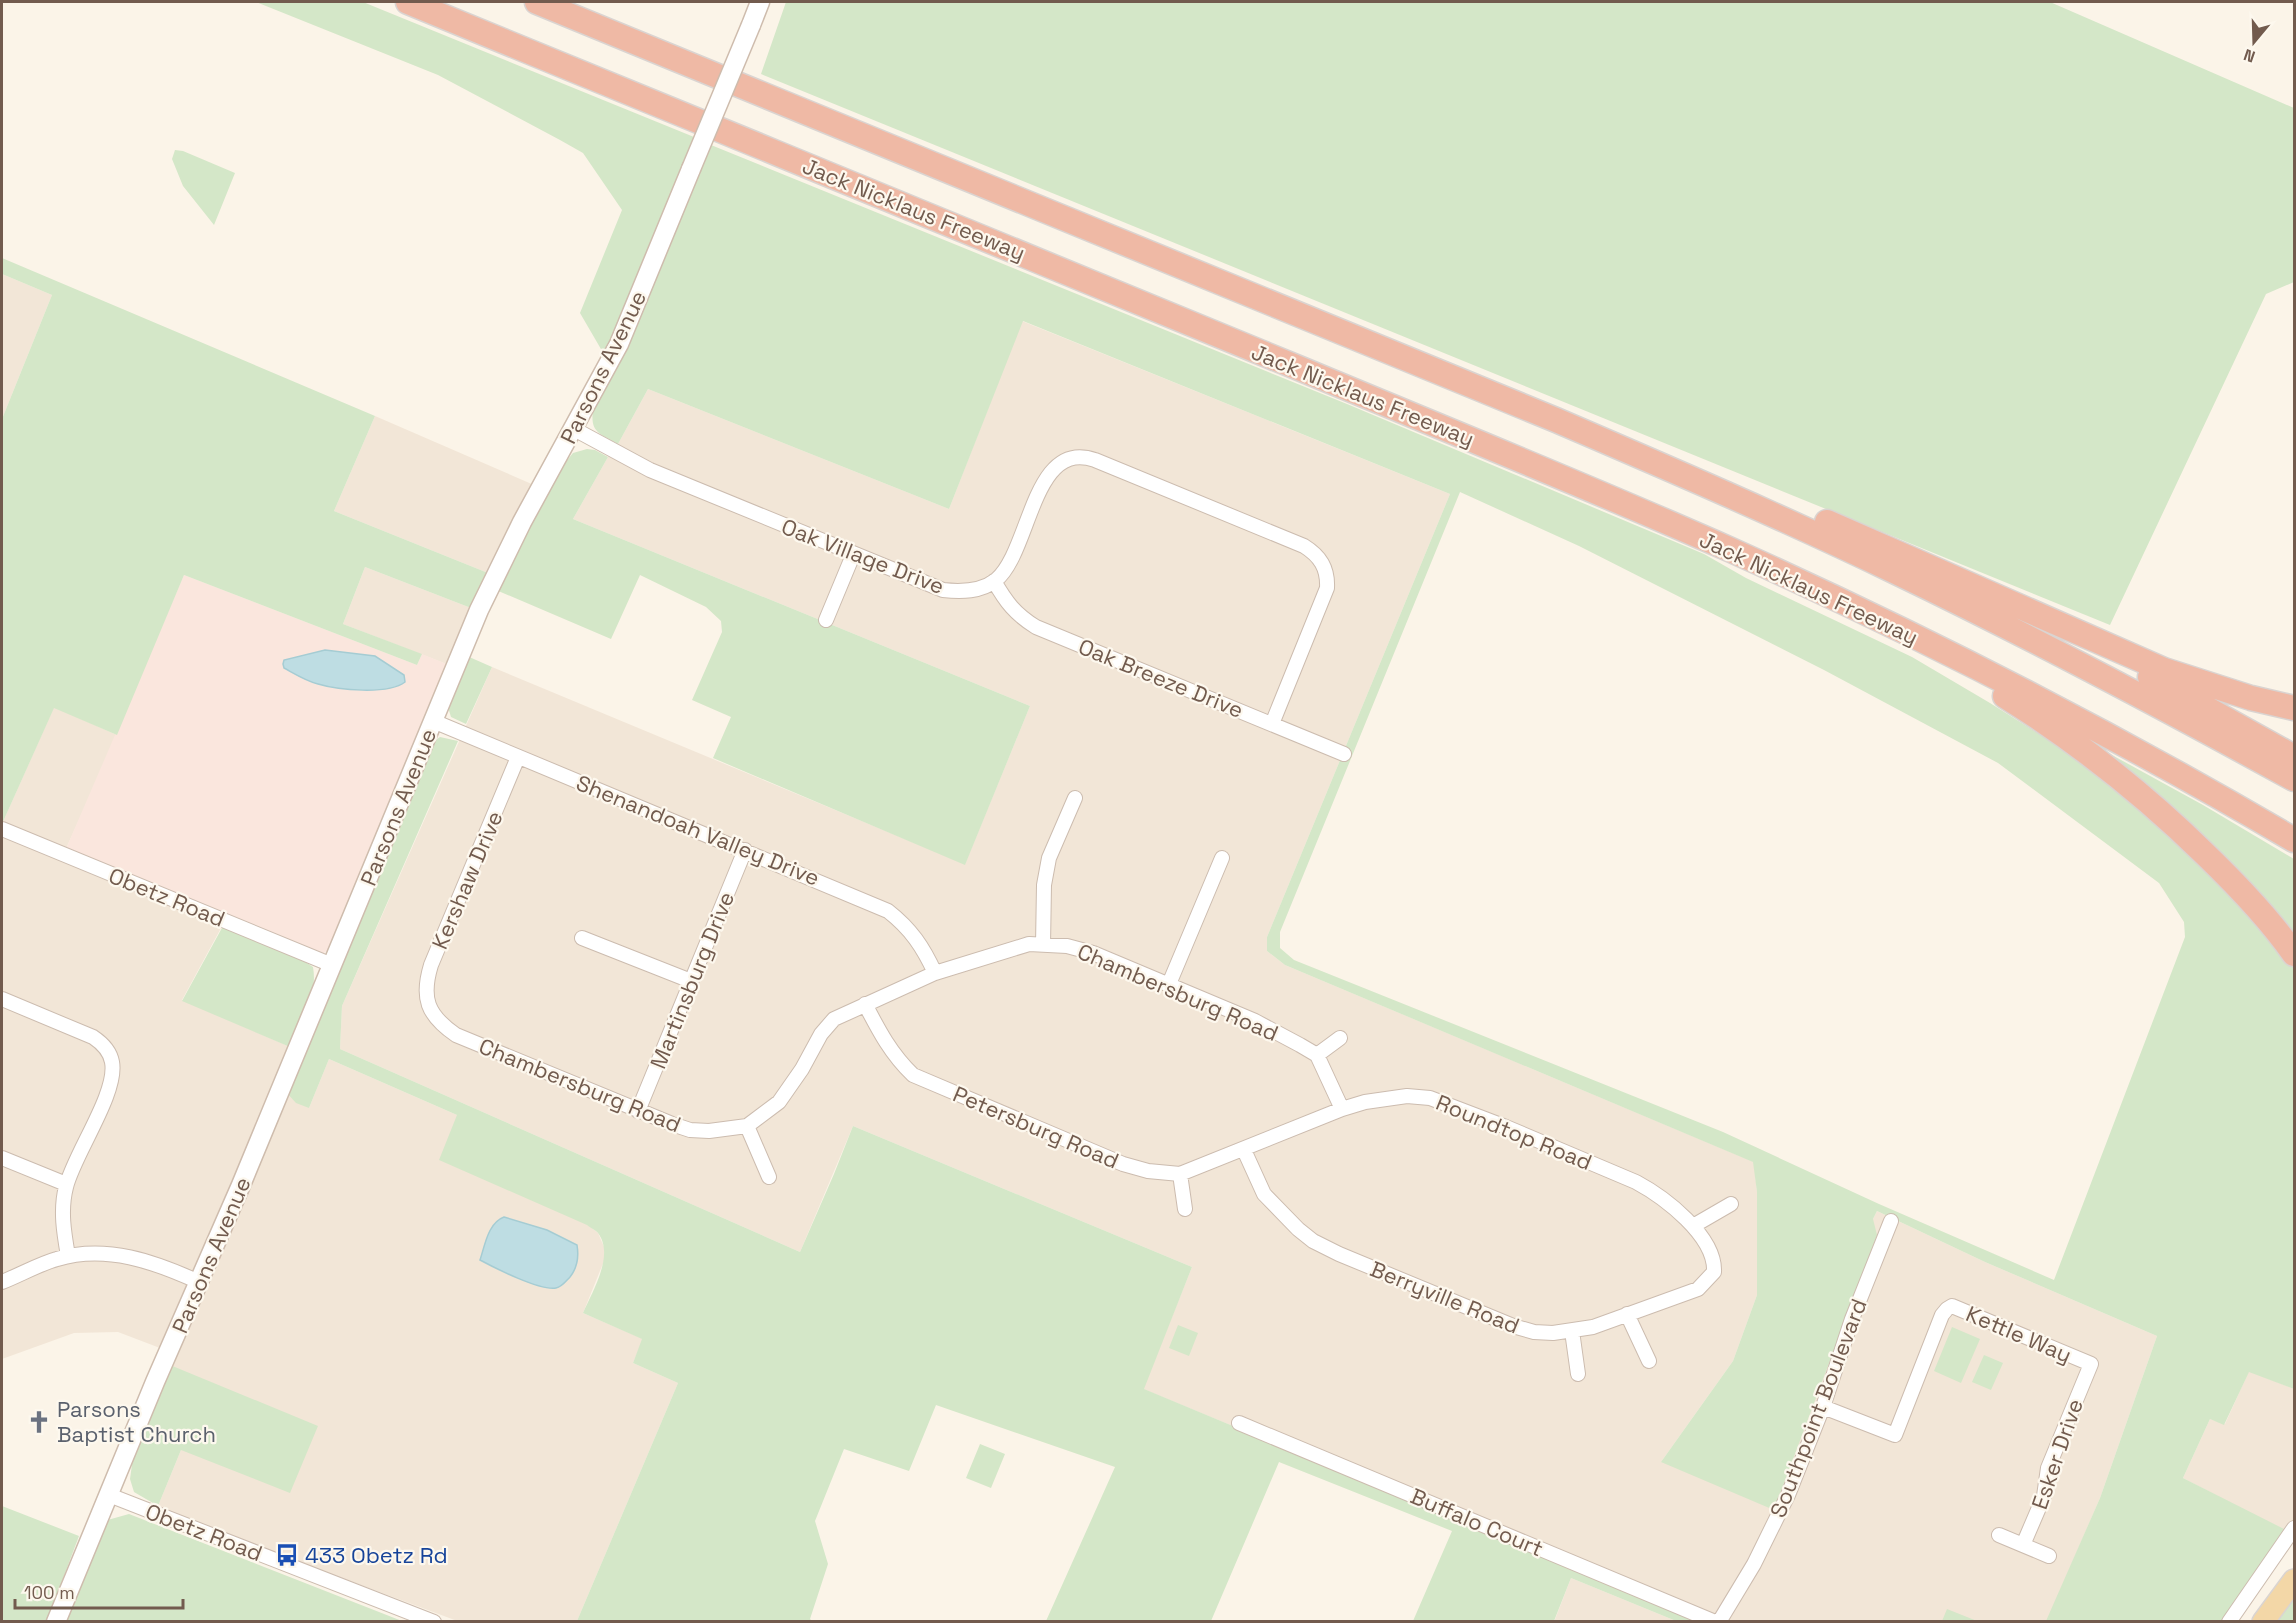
<svg xmlns="http://www.w3.org/2000/svg" width="2296" height="1623" viewBox="0 0 2296 1623" font-family="'Space Grotesk',sans-serif">
	<style>
		.residential { fill: #f2e6d7 }
		.commercial { fill: #fae6dd }
		.green { fill: #d4e7c8; fill-rule: evenodd }
		.water { fill: #bedde3; stroke: #a5ccd3; stroke-width: 1.5 }
		.lines { fill: none; stroke-linecap: round; stroke-linejoin: round }
		.street-casing { stroke: #ccbcaf; stroke-width: 16 }
		.secondary-casing { stroke: #cebcad; stroke-width: 21 }
		.primary-casing { stroke: #dad4d1; stroke-width: 24 }
		.highway-casing { stroke: #dad4d1; stroke-width: 27 }
		.street { stroke: #fff; stroke-width: 14 }
		.secondary { stroke: #fff; stroke-width: 18 }
		.primary { stroke: #f3d7a7; stroke-width: 21 }
		.highway { stroke: #efb9a5; stroke-width: 24 }
		.secondary-bridge-casing { stroke: #cebcad; stroke-width: 21; stroke-linecap: butt }
		.secondary-bridge { stroke: #fff; stroke-width: 18 }
		.labels { text-anchor: middle; dominant-baseline: central; stroke-width: 4.5; stroke-linejoin: round; paint-order: stroke }
		.street-label { font-size: 22px; fill: #725b4e; stroke: #fdf8ee }
		.worship-label { font-size: 22px; fill: #5b616d; stroke: #fdf8ee; text-anchor: start }
		.transit-label { font-size: 22px; fill: #164399; stroke: #fdf8ee; text-anchor: start }
	</style>
	<rect width="100%" height="100%" fill="#fbf4e8"/>
	<path class="residential" d="M2,274L52,295L2,419Z
		M1022,321L1450,494L1267,937V951L1285,965L1754,1162L1757,1192V1295L1733,1361L1661,1462L1873,1219L1877,1211L1985,1262L2157,1336L2100,1498L2047,1621H1706L1143,1389L1192,1267L853,1126L800,1252L340,1049L342,1006L492,667L965,864L1030,706L573,519L608,457L618,444L648,389L949,509Z
		M375,416L534,485L488,573L334,511Z
		M365,567L471,608L449,665L343,624Z
		M54,707L117,735L65,851L227,917L182,1000L302,1052L309,1108L329,1059L457,1115L598,1233L605,1249L604,1261L583,1313L643,1339L633,1363L678,1383L577,1621L460,1622L267,1550L158,1506L181,1450L155,1359L160,1348L118,1332L74,1333L2,1359V824Z
		M2249,1371L2294,1389V1536L2183,1478L2210,1419L2225,1424Z
		M1571,1578L1676,1621L1554,1622Z"/>
	<path class="commercial" d="M184,575L417,665L422,654L449,665L332,947L324,953H317L65,851Z"/>
	<path class="green" d="M256,2H363L694,137L660,227L605,356L580,313L622,210L583,153L560,140L438,75Z
		M786,2H2050L2294,108V282L2266,294L2110,625L761,74Z
		M711,145L1347,404L1704,554L1746,578L1912,657L1990,703L2082,761L2194,852L2294,966V1389L2249,1372L2224,1425L2210,1419L2183,1478L2288,1531L2225,1621H2046L2100,1498L2157,1336L1985,1262L1877,1211L1873,1219L1877,1235L1774,1510L1661,1462L1733,1361L1757,1295V1192L1753,1162L1285,965L1267,951V937L1450,494L1023,321L949,509L648,389L618,444C599,433 590,433 593,409L664,257ZM1460,492L1579,546L1824,670L1998,763L2159,883L2184,922L2185,937L2054,1280L1879,1204L1723,1132L1294,960L1280,948V932Z
		M175,150L183,151L235,173L214,225L183,186L172,159Z
		M2,258L375,416L334,511L488,573L471,608L365,567L343,624L422,654L417,665L184,575L117,735L54,708L2,824V419L52,295L2,274Z
		M587,449L595,450L608,457L573,519L1030,706L965,865L713,758L731,717L692,700L722,632L721,621L706,607L640,575L611,639L496,590L560,469L573,453Z
		M467,656L492,667L466,724L451,717L447,704Z
		M440,737L458,741L342,1006L340,1049L800,1252L834,1174L853,1126L1192,1267L1144,1389L1704,1622L1676,1621L1571,1578L1554,1621H1413L1452,1531L1279,1462L1211,1621H1046L1115,1467L936,1405L909,1471L844,1449L815,1521L828,1564L810,1619L812,1621H577L678,1383L633,1363L642,1339L583,1313C592,1292 615,1255 598,1233C596,1230 590,1228 587,1225L439,1160L457,1115L329,1059L309,1108L296,1103L286,1092L430,744Z
		M2081,738L2203,805L2294,859V948Z
		M223,926L298,957L313,967C318,996 302,1021 290,1047L182,1001Z
		M1178,1325L1198,1333L1189,1356L1169,1348Z
		M1952,1327L1980,1339L1961,1383L1934,1371Z
		M1984,1355L2003,1363L1991,1390L1972,1382Z
		M170,1365L318,1426L290,1493L181,1450L158,1506L134,1492L130,1479L134,1450Z
		M980,1444L1005,1454L991,1488L966,1478Z
		M2,1506L79,1536L47,1621H2Z
		M129,1514L402,1621L64,1622L104,1521Z
		M2294,1594V1619L2292,1621L2274,1622Z
		M1947,1609L1977,1621H1942Z"/>
	<path class="water" d="M325,650L375,656L404,675L405,682C388,695 338,690 318,684C306,681 295,674 284,668L283,664L284,660Z
		M504,1217L547,1230L577,1245C579,1257 578,1267 570,1277C566,1281 562,1287 556,1288C540,1291 495,1268 480,1260C485,1245 488,1223 504,1217Z"/>
	<g class="lines">
		<g class="street-casing">
			<path id="street" d="M574,429L650,470L943,590C961,592 981,592 996,580C1031,551 1032,438 1095,460L1304,546C1320,556 1328,568 1327,588L1272,724
				M994,581C1006,602 1015,614 1036,627L1344,754
				M826,620L853,555
				M433,721L888,911C911,929 923,947 935,973
				M518,757L431,965C421,998 427,1015 456,1035L672,1124L690,1130L709,1131L747,1126L779,1102L802,1069L821,1034L834,1019L935,973L1029,944L1067,946L1093,953L1255,1021L1300,1045L1317,1055L1342,1109
				M2,829L332,965
				M582,938L691,981
				M1043,945L1044,885L1049,858L1075,798
				M1169,984L1222,858
				M2,999L93,1037C102,1043 110,1051 112,1062C118,1093 74,1154 66,1187C60,1210 64,1233 68,1256
				M865,1004C879,1031 891,1054 913,1075L1123,1164L1148,1171L1180,1174L1342,1109L1365,1102L1407,1096L1430,1098L1506,1127L1636,1182C1664,1197 1716,1236 1714,1272L1698,1289L1593,1327L1553,1333L1534,1332L1513,1326L1339,1254L1313,1241L1298,1229L1264,1194L1244,1150
				M1317,1055L1340,1038
				M638,1111L745,850
				M747,1126L769,1177
				M2,1158L66,1184
				M1180,1174L1185,1209
				M1693,1226L1731,1204
				M2,1282C20,1275 39,1264 57,1259C106,1244 155,1262 199,1282
				M1627,1314L1649,1361
				M1572,1331L1578,1374
				M1823,1407L1895,1435L1942,1315L1947,1309L1952,1306L2091,1364L2048,1468L2044,1496L2023,1545
				M1239,1423L1715,1622
				M109,1495L434,1622
				M1999,1535L2049,1556
				M1719,1622L1754,1564L1788,1495L1823,1407L1852,1319L1891,1221
				M2229,1622L2294,1528"/>
		</g>
		<g class="secondary-casing">
			<path id="secondary" d="M751,25L760,2
				M56,1622L155,1382L241,1185L479,610L522,522L619,344L691,169"/>
		</g>
		<g class="primary-casing">
			<path id="primary" d="M2263,1622L2294,1580"/>
		</g>
		<g class="highway-casing">
			<path id="highway" d="M408,2C706,124 1003,246 1301,369C1445,429 1589,487 1731,550C1924,637 2112,733 2294,840
				M537,2L1556,420C1670,469 1784,518 1896,572C2031,637 2163,707 2294,779
				M1827,522L2164,670L2251,698L2294,708
				M2150,677L2294,757
				M2005,696C2078,742 2145,795 2206,855C2238,886 2269,918 2294,954"/>
		</g>
		<use href="#street" class="street"/>
		<use href="#secondary" class="secondary"/>
		<use href="#primary" class="primary"/>
		<use href="#highway" class="highway"/>
		<g class="secondary-bridge-casing">
			<path id="secondary-bridge" d="M691,169L751,25"/>
		</g>
		<use href="#secondary-bridge" class="secondary-bridge"/>
	</g>
	<defs>
		<g id="church-bare" transform="scale(1.8)"><path d="M-1.2-6h2.4v3.5h3.3v2.4h-3.3V6h-2.4V-.1h-3.3v-2.4h3.3Z" fill="#6b7280" stroke="#fdf8ee" stroke-width="2.5" paint-order="stroke"/></g>
		<g id="bus-bare" transform="scale(1.8)"><path d="M-5-6H5V4H4V6H2V4H-2V6H-4V4H-5ZM-3.5-4V0h7V-4ZM-3.5 1.2v1.5H-2V1.2ZM2 1.2v1.5H3.5V1.2Z" fill="#1a4fb4" stroke="#fdf8ee" stroke-width="2.5" paint-order="stroke"/></g>
	</defs>
	<g fill-rule="evenodd">
		<use href="#church-bare" x="39" y="1422"/>
		<use href="#bus-bare" x="287" y="1555"/>
	</g>
	<g class="labels">
		<g class="street-label">
			<text transform="translate(914 209) rotate(22)">Jack Nicklaus Freeway</text>
			<text transform="translate(603 367) rotate(-64)">Parsons Avenue</text>
			<text transform="translate(1363 395) rotate(22)">Jack Nicklaus Freeway</text>
			<text transform="translate(863 556) rotate(21)">Oak Village Drive</text>
			<text transform="translate(1809 588) rotate(25)">Jack Nicklaus Freeway</text>
			<text transform="translate(1161 678) rotate(22)">Oak Breeze Drive</text>
			<text transform="translate(398 807) rotate(-68)">Parsons Avenue</text>
			<text transform="translate(698 830) rotate(22)">Shenandoah Valley Drive</text>
			<text transform="translate(467 880) rotate(-67)">Kershaw Drive</text>
			<text transform="translate(167 897) rotate(22)">Obetz Road</text>
			<text transform="translate(692 980) rotate(-68)">Martinsburg Drive</text>
			<text transform="translate(1178 992) rotate(23)">Chambersburg Road</text>
			<text transform="translate(580 1085) rotate(22)">Chambersburg Road</text>
			<text transform="translate(1036 1127) rotate(23)">Petersburg Road</text>
			<text transform="translate(1514 1132) rotate(22)">Roundtop Road</text>
			<text transform="translate(211 1255) rotate(-67)">Parsons Avenue</text>
			<text transform="translate(1445 1297) rotate(22)">Berryville Road</text>
			<text transform="translate(2019 1334) rotate(23)">Kettle Way</text>
			<text transform="translate(1818 1408) rotate(-69)">Southpoint Boulevard</text>
			<text transform="translate(2057 1454) rotate(-71)">Esker Drive</text>
			<text transform="translate(1477 1522) rotate(23)">Buffalo Court</text>
			<text transform="translate(204 1532) rotate(21)">Obetz Road</text>
		</g>
		<g class="worship-label">
			<text x="57" y="1409">Parsons<tspan x="57" dy="25">Baptist Church</tspan></text>
		</g>
		<g class="transit-label">
			<text x="305" y="1555">433 Obetz Rd</text>
		</g>
	</g>
	<rect width="2296" height="1623" fill="none" stroke="#725b4e" stroke-width="6"/>
	<g transform="translate(2254 42) rotate(199)" stroke="#fdf8ee" stroke-width="4.5" paint-order="stroke">
	<path d="M0-4.5L10 22L0 15L-10 22Z" fill="#725b4e"/>
	<text y="-9" font-size="16" font-weight="bold" text-anchor="middle" fill="#725b4e">N</text>
	</g>
	<path d="M15 1599v9h168v-9" fill="none" stroke="#725b4e" stroke-width="3"/>
	<text x="24" y="1599" font-size="18" fill="#725b4e" stroke="#fdf8ee" stroke-width="4.5" paint-order="stroke">100 m</text>
</svg>
